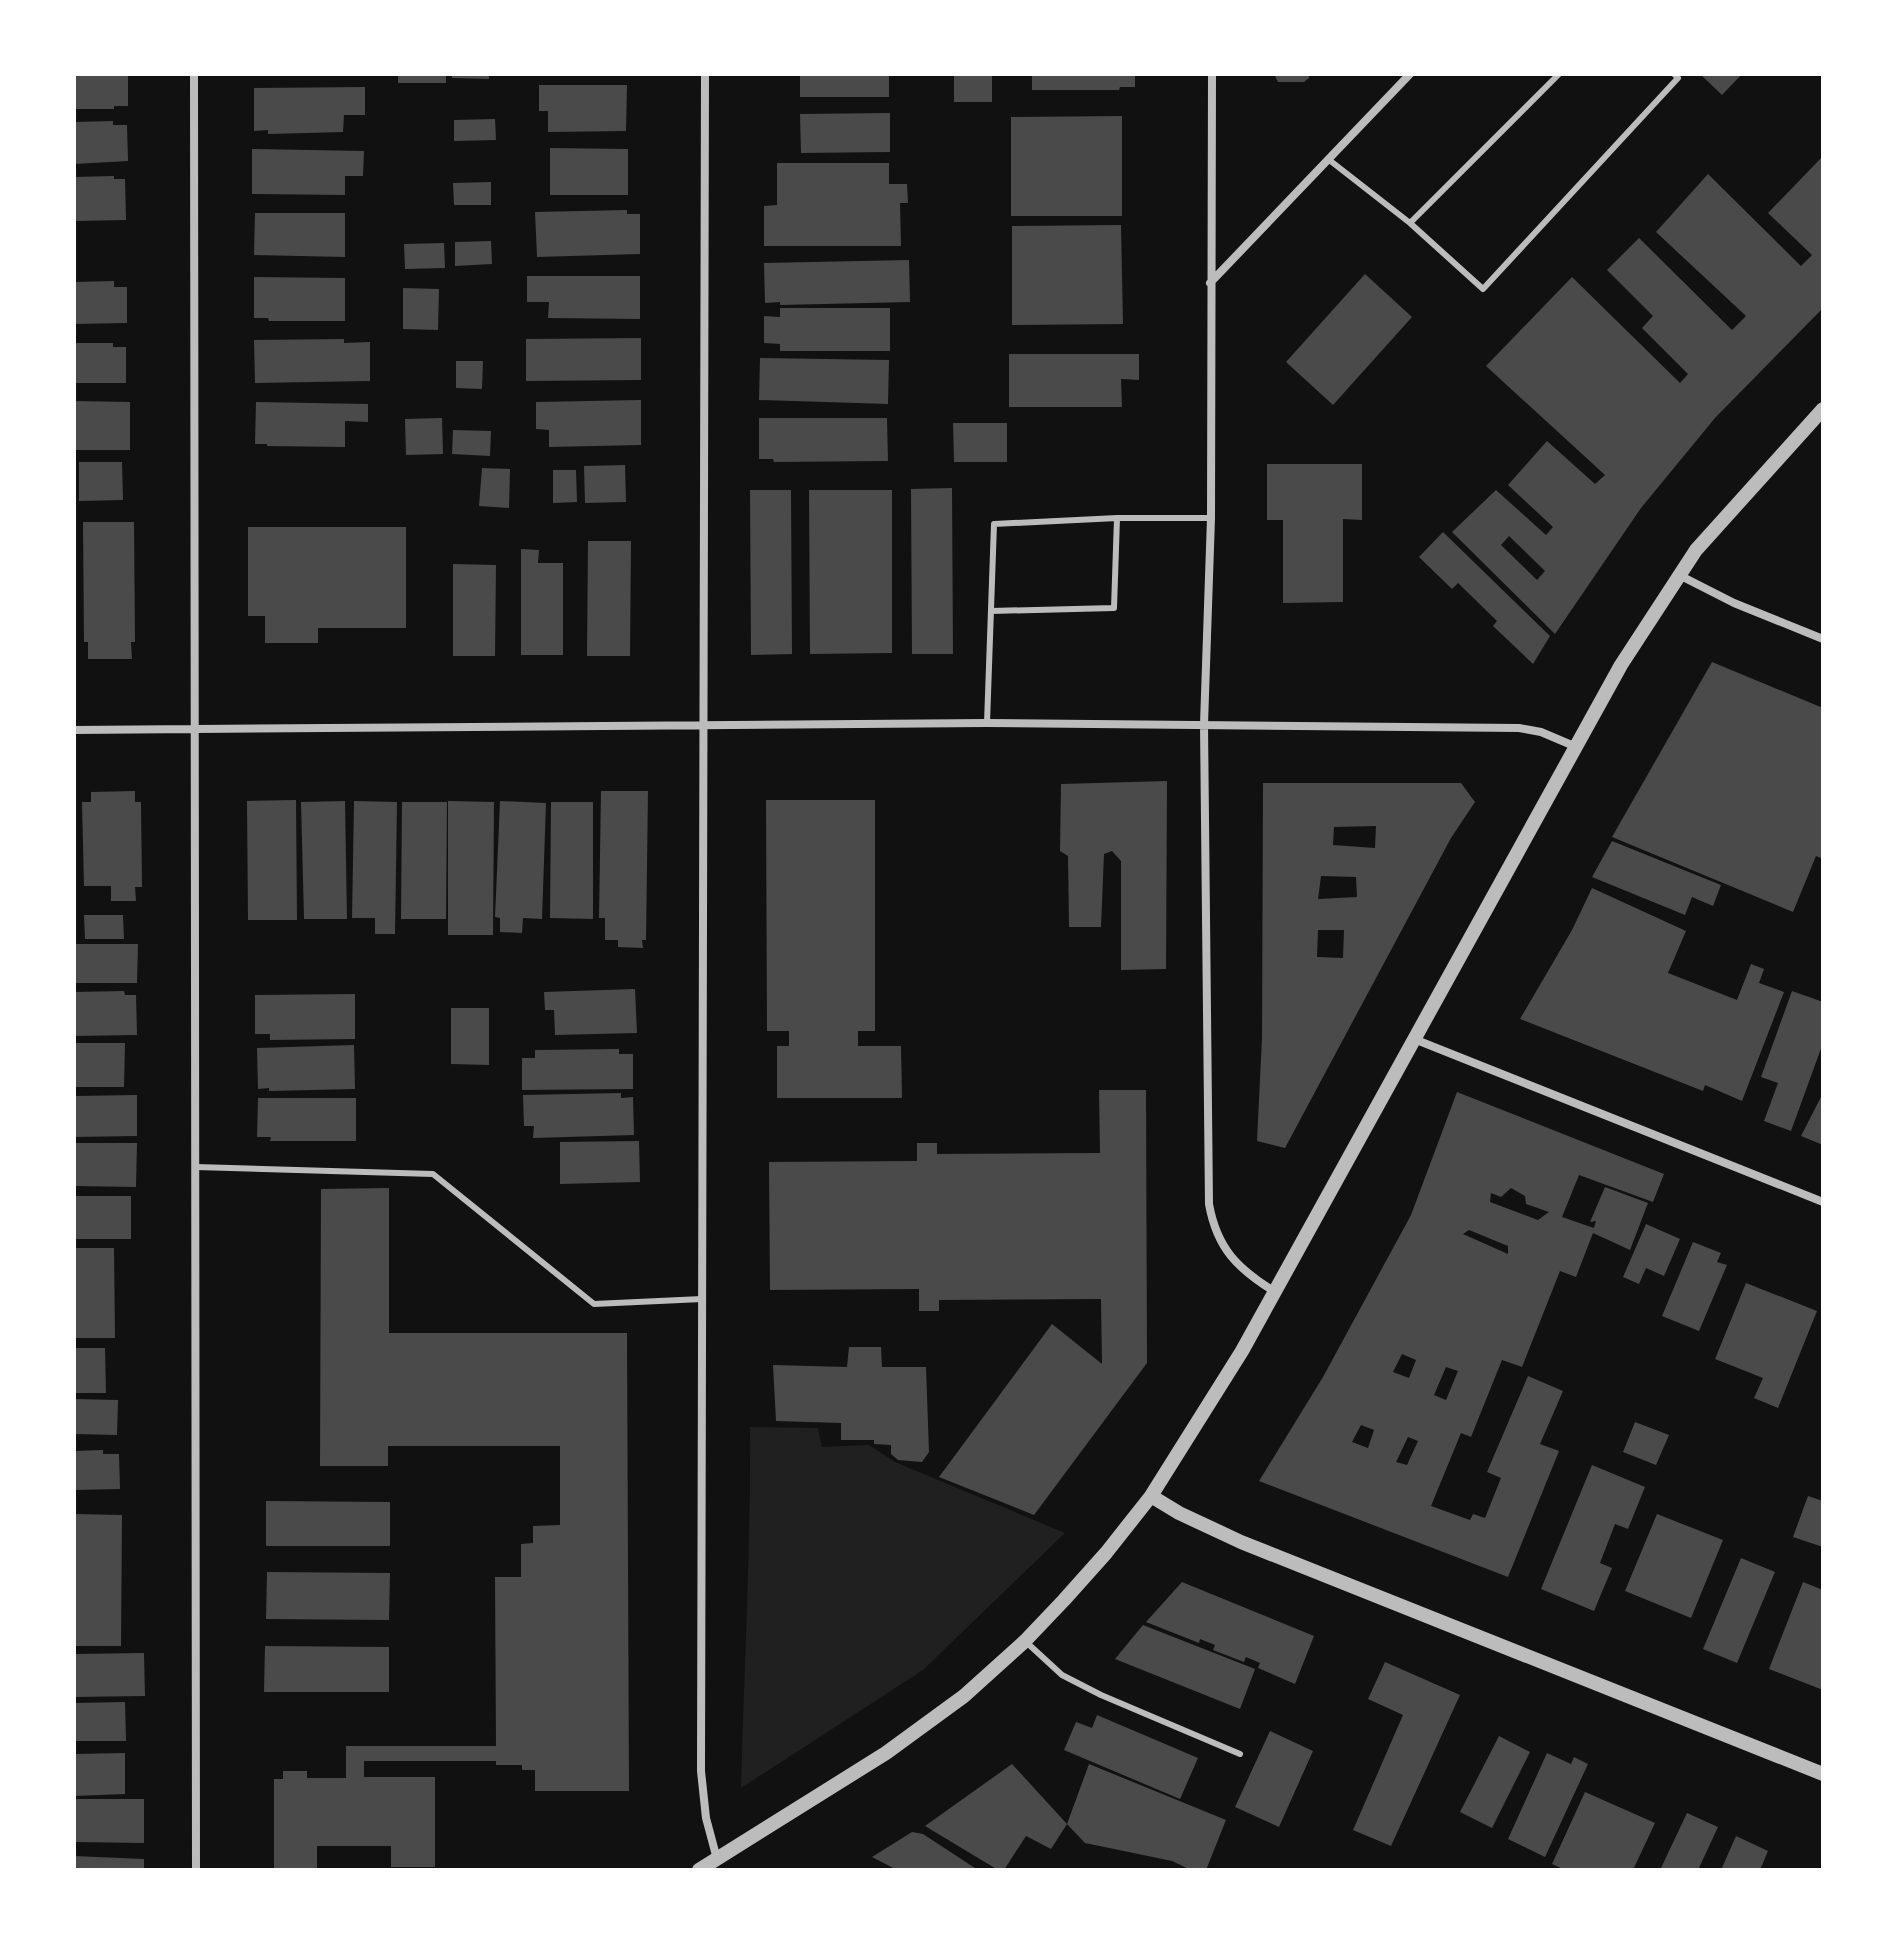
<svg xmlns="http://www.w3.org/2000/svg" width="1897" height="1944" font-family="'Nunito Sans',sans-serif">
  <rect width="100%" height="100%" fill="#111"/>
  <path fill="#202020" d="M750,1427L818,1428L822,1447L869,1445L895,1462L1065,1533L923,1670L741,1788C744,1668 751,1548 750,1427Z"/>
  <path fill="#4a4a4a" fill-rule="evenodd" d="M74,74H128V106H114V109H74Z
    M398,74H446V83H398Z
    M452,74H489V79L452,78Z
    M800,74H889V97H800Z
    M1032,74H1135V87H1120L1119,90H1032Z
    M1274,74H1309V78L1304,82H1278Z
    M1700,74H1742L1722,95Z
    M954,76H992V102H954Z
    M539,85H627L626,131L548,132V111H539Z
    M365,87V115H344L343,132L268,134V130L254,131V88Z
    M890,113V152L801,153L800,114Z
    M1122,116V216H1011V117Z
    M495,119L496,140L454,141V120Z
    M113,121V125H127L128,161L74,164V122Z
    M550,148L628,149V195H550Z
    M252,149L364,151L363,176H345V195L252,194Z
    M1823,156V308L1715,418L1641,508L1555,634L1452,532L1496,490L1546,535L1553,527L1508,485L1547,441L1595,484L1605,475L1486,366L1572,277L1680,383L1688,374L1642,328L1653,316L1607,270L1639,238L1732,330L1746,316L1656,232L1708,174L1801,266L1812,255L1768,213ZM1509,536L1545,571L1537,580L1501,545Z
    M777,163H889V184H907L908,203H900L901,246H764V206L777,205Z
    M114,176V179H125L126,220L74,221V177Z
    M491,182V205H454L453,183Z
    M627,210V214H640V254L537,257L535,212Z
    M255,213H345V257L254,255Z
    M1121,225L1123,324L1012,325V226Z
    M491,241L492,264L455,266V242Z
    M444,243L445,268L405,269L404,244Z
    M909,260L910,302L780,305V302L765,303L764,263Z
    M1365,274L1412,317L1333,405L1286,362Z
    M527,276H640V319L548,318L549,302H527Z
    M254,277L345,278V321H269L268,318H254Z
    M114,281V287H127V323L74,324V282Z
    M403,288L439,289L438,330L403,329Z
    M780,308H890V351H780V344L764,343V316L780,317Z
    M641,338V380L526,381V339Z
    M344,339V343L370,342V381L255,383L254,340Z
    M74,343H113V347H126V383H74Z
    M1009,354H1139V380L1121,379L1122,407H1009Z
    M760,358L889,360L888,404L759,400Z
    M456,361H483L482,389L456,388Z
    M641,400V445L549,447V430L536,429V402Z
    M74,401L130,402V450H74Z
    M256,402L368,404V422L345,421V447L267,446V444H255Z
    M442,418L443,454L406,455L405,419Z
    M759,418H887L888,461L774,462L773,459H759Z
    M953,423H1007V462H954Z
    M453,430L491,431L490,456L452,454Z
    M79,462H122L123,500L79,501Z
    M1267,464H1362V520L1343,519V602L1283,603V520H1267Z
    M625,465L626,502L585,503L584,466Z
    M482,468L510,469L509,508L479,506Z
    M553,470H576L577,502L553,503Z
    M952,488L953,654H912L911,489Z
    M750,490H791L792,654L751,655Z
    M809,490H892V653L810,654Z
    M83,522H134L135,642H131L132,659H88V642H84Z
    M248,527H406V628H318V643H265V616H248Z
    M1443,532L1550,636L1533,664L1493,626L1497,621L1458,583L1452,589L1419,557Z
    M588,541H631L630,656H587Z
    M521,549L539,550L538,563H563V655H521Z
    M453,564L496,565L495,656H453Z
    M1712,662L1823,708V859L1816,856L1793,912L1612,837Z
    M1167,781L1166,969L1121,970V861L1112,851L1104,854L1101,927H1069L1068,856L1060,851L1061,784Z
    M1263,783H1461L1475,802L1451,838L1285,1148L1257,1141L1262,1038ZM1376,826L1375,848L1333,845L1334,827ZM1321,876L1356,877L1357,897L1318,899ZM1318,930H1344L1343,958L1317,957Z
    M135,791V802H141L142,887H135L136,901H111V886H84L82,802H91V792Z
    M601,791H648L646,940H642L643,948L618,947V940H605V918H599Z
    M296,800L297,920H248L247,801Z
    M766,800H875V1031H858V1046H901L902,1098H777V1046H789V1031H767Z
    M345,801L347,919H304L301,802Z
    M354,801L397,802L395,934H375V918H352Z
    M448,801L494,802L493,935H448Z
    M500,801L546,803L542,919L523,918L522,933L500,932V918L495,917Z
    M402,802H447L446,919H401Z
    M551,802H593V919L550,918Z
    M1612,841L1721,885L1713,906L1692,897L1685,915L1592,877Z
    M1592,888L1686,931L1668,973L1737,1000L1751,964L1764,969L1759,983L1784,992L1742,1101L1705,1085L1703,1091L1520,1019L1572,930Z
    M84,915H123L124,939H85Z
    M74,944H138L137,983H74Z
    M635,989L637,1033L555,1035L554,1010H545L544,992Z
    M124,991L125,995H136L137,1035L74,1036V992Z
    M1792,991L1823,1002V1043L1791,1131L1764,1121L1778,1083L1761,1077Z
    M355,994V1039L270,1040V1034H255V995Z
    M451,1008H489V1065L451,1064Z
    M74,1043H125L124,1087H74Z
    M354,1045L355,1089L269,1091V1088L258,1089L257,1048Z
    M619,1049V1054H633V1089L522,1090V1058H535V1050Z
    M1099,1090H1146L1147,1363L1034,1515L939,1477L1052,1324L1102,1364L1101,1299L939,1300V1311H919V1289L770,1290L769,1162L917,1161V1143H937V1154L1100,1153Z
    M1457,1092L1664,1174L1653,1202L1579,1175L1562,1217L1594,1228L1596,1221L1590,1222L1605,1187L1648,1203L1630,1250L1593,1233L1576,1277L1560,1271L1522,1367L1502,1360L1471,1437L1461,1433L1431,1506L1470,1520L1473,1514L1485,1518L1501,1478L1487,1472L1528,1376L1563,1391L1540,1444L1559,1451L1508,1577L1259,1481L1323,1377L1411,1215ZM1511,1188L1525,1196L1526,1204L1549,1212L1538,1220L1490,1202L1491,1193L1501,1197ZM1469,1230L1508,1246V1254L1463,1234ZM1402,1354L1416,1360L1409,1378L1393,1372ZM1446,1367L1458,1371L1446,1400L1434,1395ZM1361,1425L1374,1430L1368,1448L1352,1442ZM1408,1437L1418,1441L1412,1454L1407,1465L1396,1462Z
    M621,1093V1098L633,1097L634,1135L533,1138L534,1126H524L523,1095Z
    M1823,1093V1145L1801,1136Z
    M137,1095V1136L74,1137V1096Z
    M258,1098H356V1141H270L271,1137H257Z
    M639,1141L640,1182L560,1184V1142Z
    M74,1143H137L136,1187L74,1186Z
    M389,1188V1333H627L629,1791H535V1770H522V1765H496V1761H364V1777H435V1867H391V1846H317V1868H274V1779H283V1771H307V1778H346V1746H496L495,1577H521V1544L533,1543V1526L560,1525V1446H388V1466H320L321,1189Z
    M74,1196H131V1239H74Z
    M1646,1224L1680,1239L1664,1276L1646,1268L1639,1284L1623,1277Z
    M1693,1242L1721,1253L1717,1262L1727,1265L1699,1331L1662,1316Z
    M74,1248H114L115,1338H74Z
    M1746,1283L1817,1311L1778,1408L1754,1398L1763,1378L1715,1359Z
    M849,1347H881L882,1367H926L929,1452L922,1462L898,1460L891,1454V1445L874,1444V1440H841V1423L776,1421L773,1365L847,1367Z
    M74,1348H105L106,1393H74Z
    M74,1399L118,1400L117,1435L74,1434Z
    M1635,1422L1669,1435L1656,1465L1623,1452Z
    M103,1450V1454H119L120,1489L74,1490V1451Z
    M1592,1465L1645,1487L1628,1529L1615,1524L1600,1563L1612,1568L1594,1611L1541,1589Z
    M1808,1496L1823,1501V1547L1793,1537Z
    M266,1501L390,1502V1546H266Z
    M74,1514L122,1515L121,1646H74Z
    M1657,1514L1723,1540L1691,1618L1625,1591Z
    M1741,1558L1775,1572L1737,1663L1703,1649Z
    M267,1572L390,1573L389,1620L266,1619Z
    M1182,1582L1314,1636L1295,1684L1258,1668L1260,1663L1246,1657L1244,1662L1213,1650L1215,1645L1200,1639L1199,1643L1146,1622Z
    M1803,1582L1823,1590V1690L1769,1669Z
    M1143,1625L1255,1669L1240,1709L1115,1659Z
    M265,1646L389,1647V1692H264Z
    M144,1653L145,1696L74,1697V1654Z
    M1385,1662L1460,1695L1391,1846L1353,1830L1403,1715L1368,1699Z
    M125,1702L126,1741H74V1703Z
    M1097,1715L1198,1758L1180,1799L1064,1750L1076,1722L1092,1728Z
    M1270,1731L1313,1751L1279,1827L1235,1807Z
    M1499,1736L1530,1752L1492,1828L1460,1812Z
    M125,1753V1794L74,1796V1754Z
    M1547,1753L1571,1764L1574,1757L1588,1764L1545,1857L1508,1839Z
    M1012,1764L1067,1824L1089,1764L1226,1820L1206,1870H1191L1172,1861L1085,1843L1067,1824L1051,1849L1026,1836L1004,1870H998L925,1826Z
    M1585,1792L1655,1823L1633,1870H1565L1552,1864Z
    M74,1799H144V1843L74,1842Z
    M1687,1813L1718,1827L1698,1870H1660Z
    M912,1832L923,1834L978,1870H897L872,1857Z
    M1736,1836L1768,1851L1760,1870H1721Z
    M74,1856L144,1859V1870H74Z"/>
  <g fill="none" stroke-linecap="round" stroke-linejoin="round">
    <path stroke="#bcbcbc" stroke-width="6" d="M1328,159L1410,223L1483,289L1678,78L1674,74
      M1410,223L1559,74
      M991,611L1114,608L1117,518
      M987,723L994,524L1117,518H1211
      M196,1167L433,1174L594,1304L702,1299
      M1025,1641L1062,1675L1101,1695L1240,1754"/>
    <path stroke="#bcbcbc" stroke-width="8" d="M194,74L196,1870
      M705,74L701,1771L706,1818L717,1859
      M1212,74L1211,518L1204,724L1209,1204C1217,1249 1238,1269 1275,1292
      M1210,283L1410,74
      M1679,575L1734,603L1823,639
      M74,730L987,723L1519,728L1541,732L1574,746
      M1414,1039L1823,1202"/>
    <path stroke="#bcbcbc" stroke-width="14" d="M1151,1496L1179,1513L1241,1542L1823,1774
      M699,1870L886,1753L964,1696L1025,1641L1064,1600L1106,1553L1151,1496L1242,1351L1621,665L1696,550L1823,409"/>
  </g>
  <rect width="1897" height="1944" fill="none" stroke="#ffffff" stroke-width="152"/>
</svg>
